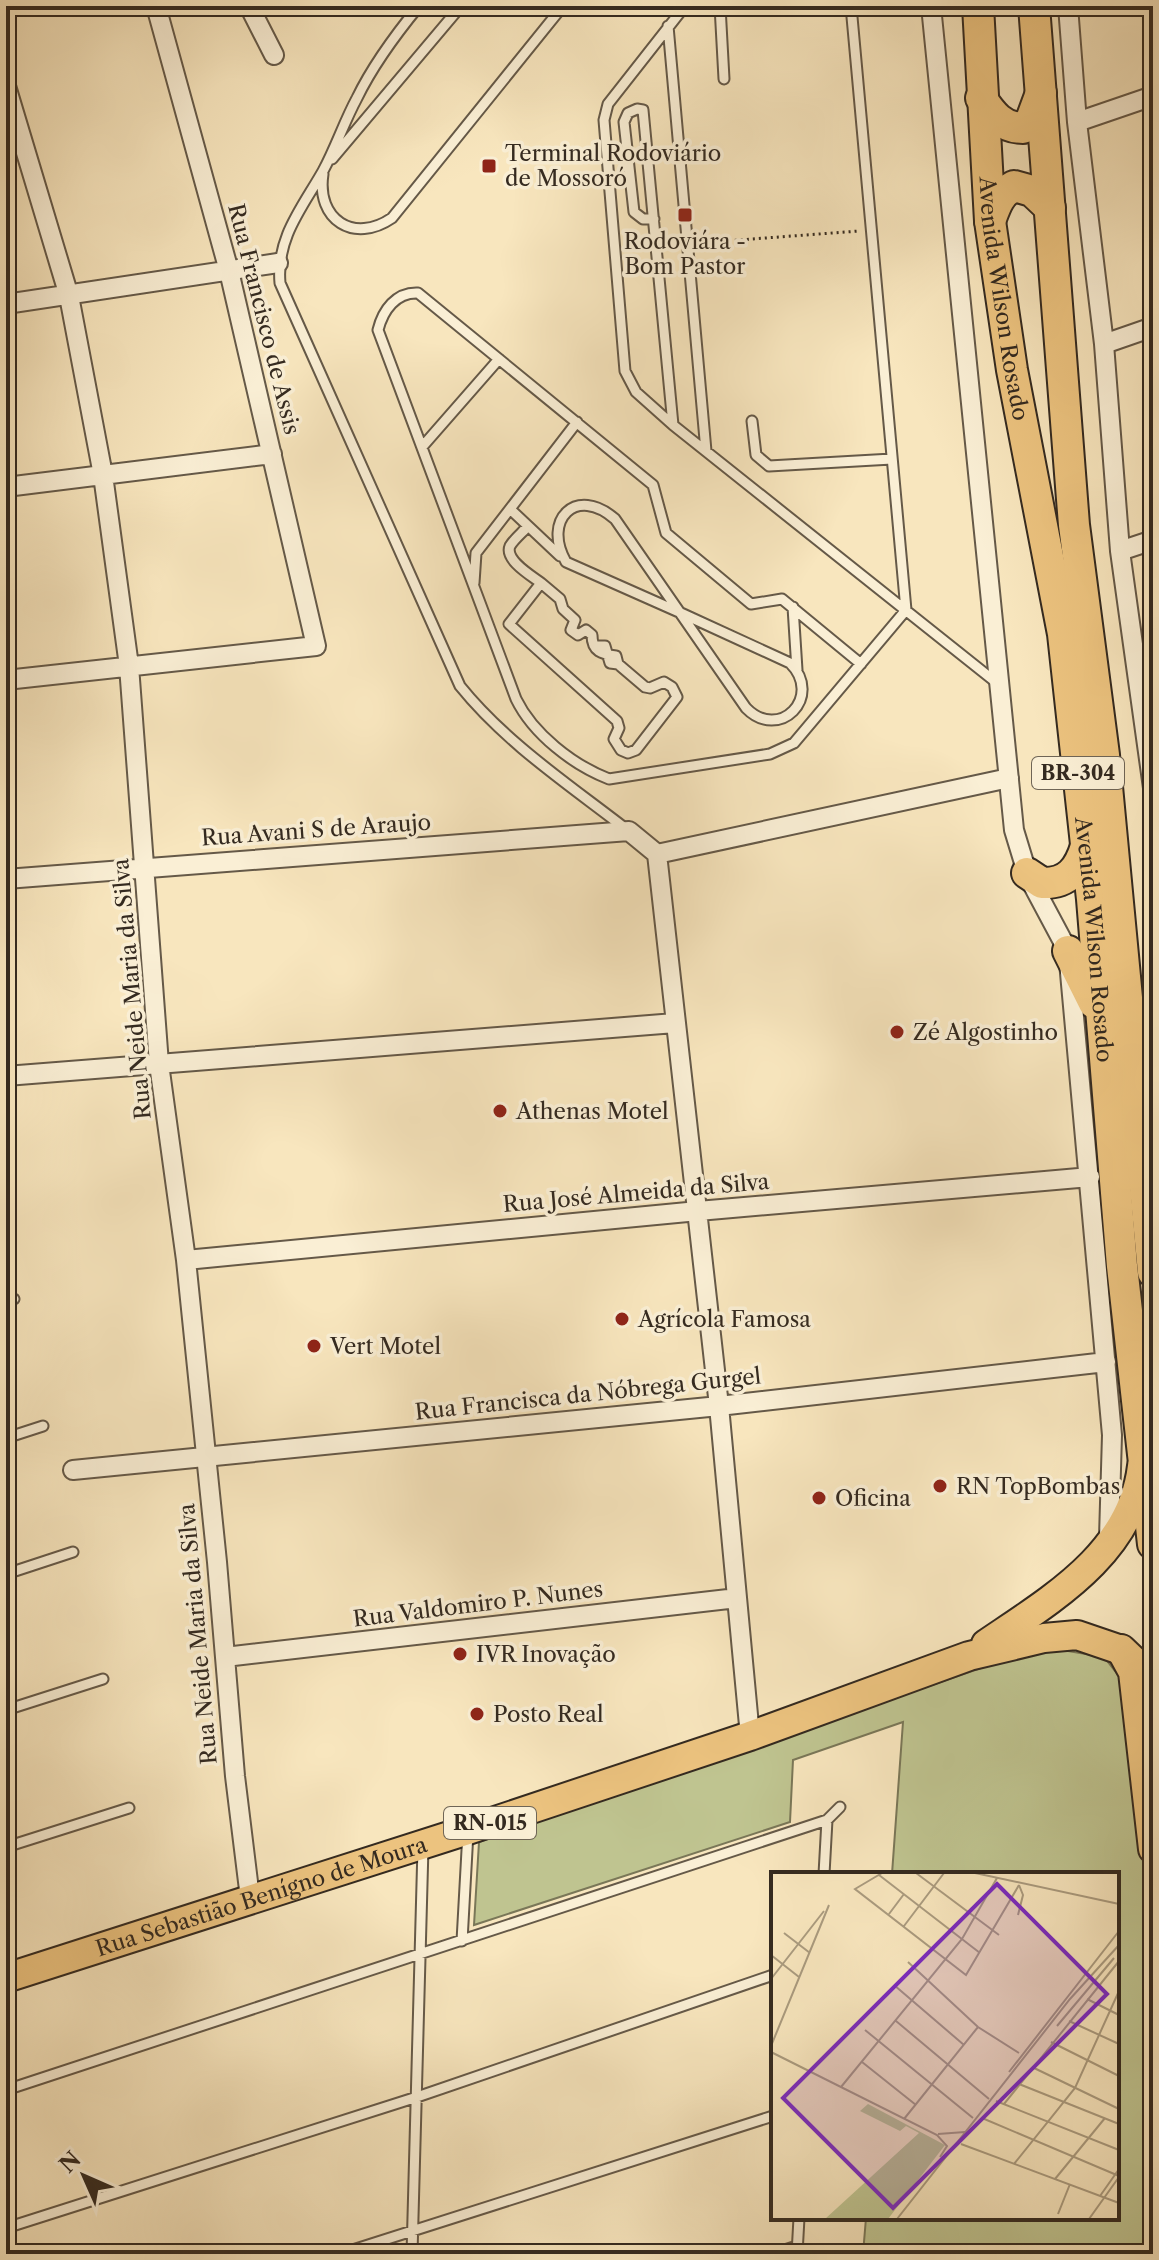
<svg xmlns="http://www.w3.org/2000/svg" width="1159" height="2260" font-family="'Libre Caslon Text',serif">
  <rect width="100%" height="100%" fill="#f8e6be"/>
  <filter id="stains"><feTurbulence type="fractalNoise" baseFrequency=".0025" numOctaves="4"/><feColorMatrix values="0 0 0 0 .2 0 0 0 0 .09 0 0 0 0 .02 0 0 0 .5 -.17"/></filter>
  <radialGradient id="worn" r=".72"><stop offset=".6" stop-color="#630" stop-opacity="0"/><stop offset="1" stop-color="#630" stop-opacity=".3"/></radialGradient>
  <path fill="#bfc490" stroke="#7a7758" stroke-width="2" d="M1033,1650L1068,1651L1104,1657L1122,1680L1130,1729L1153,1962V2254H863L866,2218H1117V1874H892L903,1722L793,1760L790,1822L474,1925L479,1842Z"/>
  <g fill="none" stroke-linecap="round" stroke-linejoin="round">
    <g stroke="#655948" stroke-width="13">
      <path id="service" d="M419,6C396,34 373,65 357,98C344,122 336,147 323,171C302,208 276,238 280,283L460,686C506,743 568,784 626,829
        M685,6L608,104L604,120L625,371L636,392L673,425L997,683
        M720,6L724,79
        M851,6L906,610L794,743L770,754L609,779C573,765 533,734 516,699L378,330C383,310 396,292 418,293L653,485L666,533L751,604L782,599L861,664
        M668,26L706,451
        M332,159L461,6
        M323,174C316,220 354,244 392,218L563,6
        M654,219H643L634,212L624,122L628,113L637,109L643,110L673,425
        M752,421L756,455L769,466L892,459
        M422,447L499,359
        M510,509L560,556
        M528,526C523,532 514,539 510,546C504,560 532,576 541,583
        M474,583L476,553L577,422
        M793,607L797,670
        M681,613L790,663C824,697 779,742 746,708L615,519C576,485 542,520 566,562L681,613
        M597,646H605L610,663L618,664L616,656C602,654 592,652 592,635L586,630L578,635L571,630L575,620L563,609L560,599L541,583L509,624L617,721L619,728L614,739L621,750L628,753L636,750L677,697L672,687L664,682L650,688L645,687L618,664
        M6,1302L14,1299
        M6,1438L43,1426
        M6,1574L73,1552
        M6,1710L103,1679
        M6,1847L129,1808
        M824,1874L827,1820
        M462,1941L468,1832
        M6,2090L827,1820L840,1807
        M6,2228L417,2097L773,1975
        M340,2254L773,2116
        M412,2254L423,1847
        M772,2254L797,2246
        M797,2254L799,2218"/>
    </g>
    <g stroke="#655948" stroke-width="22">
      <path id="minor" d="M249,6L274,55
        M931,6L1014,830L1028,876L1068,951L1112,1435L1109,1537
        M1068,6L1077,122L1104,344L1120,551L1153,788
        M6,86L69,296L103,475L129,666L159,1064L186,1260L217,1562L235,1776L250,1898
        M1077,122L1153,96
        M6,304L278,263
        M1104,344L1153,327
        M6,487L272,454
        M1120,551L1153,540
        M6,680L316,646L229,271L156,6
        M657,854L719,1406L750,1736
        M657,854L1009,778
        M6,879L629,831L657,854
        M6,1076L675,1023
        M186,1260L698,1211L1090,1177
        M73,1470L719,1406L1106,1362
        M225,1657L737,1598"/>
    </g>
    <g stroke="#342a20" stroke-width="32">
      <g id="primary">
        <path d="M986,1644C1052,1599 1132,1553 1142,1466"/>
        <path id="s1" d="M6,1978L468,1830L750,1736L969,1656L1044,1638L1077,1635L1121,1650L1133,1672L1153,1849"/>
      </g>
    </g>
    <g stroke="#342a20" stroke-width="34">
      <g id="trunk">
        <path id="s2" d="M978,6L990,221L1012,370L1063,634L1092,899L1122,1266L1153,1544"/>
        <path d="M1034,6L1074,525L1104,755L1153,1272"/>
        <path d="M981,98C992,114 1002,128 1023,128L1031,120L1041,93"/>
        <path d="M990,221C996,205 999,194 1014,186L1032,191L1050,208"/>
        <path d="M1027,873L1042,883C1068,884 1079,869 1086,846"/>
        <path d="M1068,951L1094,1003"/>
        <path d="M1121,1650L1143,1671L1153,1687"/>
      </g>
    </g>
    <path stroke="#342a20" stroke-width="3" stroke-dasharray="2 4" stroke-linecap="butt" d="M699,243L859,231
      M627,249L643,247"/>
    <use href="#service" stroke="#faefd5" stroke-width="9"/>
    <use href="#minor" stroke="#faefd5" stroke-width="18"/>
    <use href="#primary" stroke="#ecc37f" stroke-width="28"/>
    <use href="#trunk" stroke="#ecc37f" stroke-width="30"/>
  </g>
  <g fill="#8f2418" stroke="#faefd5" stroke-width="3">
    <rect x="481" y="158" width="16" height="16" rx="4"/>
    <rect x="677" y="207" width="16" height="16" rx="4"/>
    <circle cx="897" cy="1032" r="8"/>
    <circle cx="500" cy="1111" r="8"/>
    <circle cx="622" cy="1319" r="8"/>
    <circle cx="314" cy="1346" r="8"/>
    <circle cx="940" cy="1486" r="8"/>
    <circle cx="819" cy="1498" r="8"/>
    <circle cx="460" cy="1654" r="8"/>
    <circle cx="477" cy="1714" r="8"/>
  </g>
  <g text-anchor="middle" dominant-baseline="central" stroke-width="7" stroke-linejoin="round" paint-order="stroke">
    <g fill="#faefd5" stroke="#6f6556" stroke-width="2">
      <rect x="1032" y="757" width="92" height="32" rx="6"/>
      <rect x="444" y="1807" width="92" height="32" rx="6"/>
    </g>
    <g font-size="20" font-weight="bold" fill="#342a20">
      <text x="1078" y="773">BR-304</text>
      <text x="490" y="1823">RN-015</text>
    </g>
    <g font-size="22" fill="#342a20" stroke="#faefd5" text-anchor="start">
      <text x="505" y="153">Terminal Rodoviário<tspan x="505" dy="25">de Mossoró</tspan></text>
      <text x="685" y="241" text-anchor="middle">Rodoviára -<tspan x="685" dy="25">Bom Pastor</tspan></text>
      <text x="913" y="1032">Zé Algostinho</text>
      <text x="516" y="1111">Athenas Motel</text>
      <text x="638" y="1319">Agrícola Famosa</text>
      <text x="330" y="1346">Vert Motel</text>
      <text x="956" y="1486">RN TopBombas</text>
      <text x="835" y="1498">Oficina</text>
      <text x="476" y="1654">IVR Inovação</text>
      <text x="493" y="1714">Posto Real</text>
    </g>
    <g font-size="22" fill="#342a20" stroke="#faefd5">
      <text stroke="none"><textPath href="#s2" startOffset="294">Avenida Wilson Rosado</textPath></text>
      <text transform="translate(264 319) rotate(76)">Rua Francisco de Assis</text>
      <text transform="translate(316 830) rotate(-4)">Rua Avani S de Araujo</text>
      <text stroke="none"><textPath href="#s2" startOffset="942">Avenida Wilson Rosado</textPath></text>
      <text transform="translate(132 989) rotate(-95)">Rua Neide Maria da Silva</text>
      <text transform="translate(636 1193) rotate(-5)">Rua José Almeida da Silva</text>
      <text transform="translate(588 1394) rotate(-6)">Rua Francisca da Nóbrega Gurgel</text>
      <text transform="translate(478 1604) rotate(-7)">Rua Valdomiro P. Nunes</text>
      <text transform="translate(198 1634) rotate(-95)">Rua Neide Maria da Silva</text>
      <text stroke="none"><textPath href="#s1" startOffset="268">Rua Sebastião Benígno de Moura</textPath></text>
    </g>
  </g>
  <g transform="translate(771 1872)">
    <rect width="348" height="348" fill="#f8e6be"/>
    <path d="M97,232L174,273L117,347H54L148,261L135,254L129,259L89,239Z" fill="#bfc490"/>
    <path fill="none" stroke="#aa9b7f" stroke-width="2" d="M111,1L84,17L195,103L248,13M145,1L228,63M204,1L348,32M108,3L209,81M118,42L133,22M247,43L252,23L248,13M133,54L173,1M13,61L39,81M0,83L28,105M137,90L207,155M0,107L53,39M123,113L193,173M316,127L348,143M125,149L218,227M298,149L348,172M286,154L343,86M207,155L248,181M94,158L202,246M280,170L348,204M0,174L58,33M0,180L166,263L176,274L169,285M91,190L145,233M261,195L348,237M238,200L348,59M248,212L348,252M70,215L191,67L226,6M225,229L348,278M233,232L348,89M211,246L348,304M133,247L207,155M167,262L194,260M190,272L348,331M243,292L304,216L348,119M284,307L334,246M329,324L348,297M287,342L299,312M126,347L299,127L348,73M318,347L348,305"/>
    <path fill="#7b2cbf" fill-opacity="0.15" stroke="#7b2cbf" stroke-width="4" d="M226,12L336,122L122,336L12,226Z"/>
    <rect width="348" height="348" fill="none" stroke="#342a20" stroke-width="4"/>
  </g>
  <rect width="1159" height="2260" fill="none" stroke="#f8e6be" stroke-width="32"/>
  <rect x="8" y="8" width="1143" height="2244" fill="none" stroke="#342a20" stroke-width="4"/>
  <rect x="16" y="16" width="1127" height="2228" fill="none" stroke="#342a20" stroke-width="2"/>
  <g transform="translate(84 2176) rotate(315)" stroke="#faefd5" stroke-width="6" paint-order="stroke">
  <path d="M0-6L14 30L0 20L-14 30Z" fill="#342a20"/>
  <text y="-12" font-size="22" font-weight="bold" text-anchor="middle" fill="#342a20">N</text>
  </g>
  <rect width="100%" height="100%" filter="url(#stains)"/>
  <rect width="100%" height="100%" fill="url(#worn)"/>
</svg>
